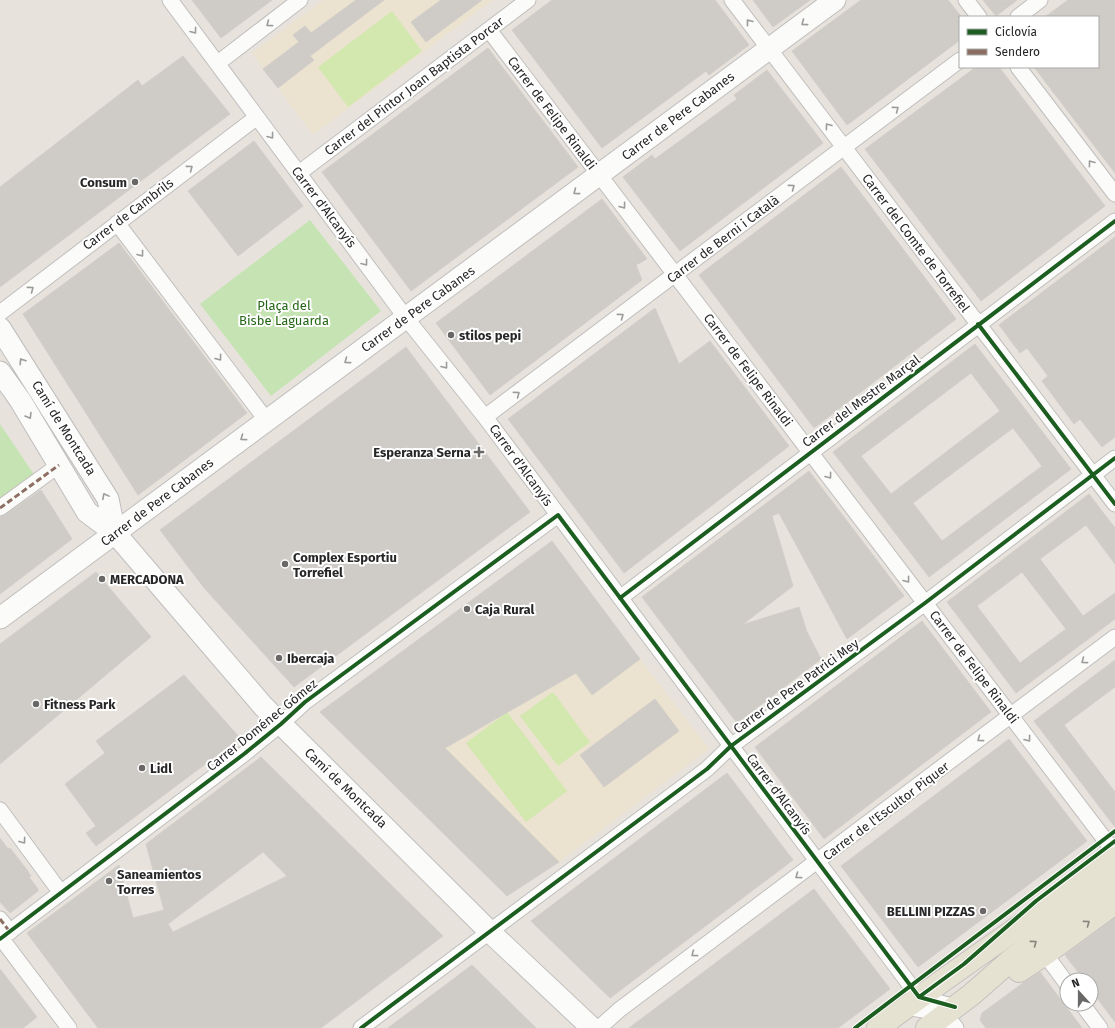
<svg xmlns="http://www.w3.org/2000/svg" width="1115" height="1028" font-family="'Fira Sans',sans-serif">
  <rect width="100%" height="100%" fill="#e7e2dc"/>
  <path fill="#ebe2d0" d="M323,0H493L313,135L252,53Z
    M640,659L709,749L559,862L445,748L576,673L592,695Z"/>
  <path fill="#c6e4b3" d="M310,220L381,311L271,396L200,304Z
    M0,424L35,476L0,502Z"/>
  <path fill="#d2e8af" d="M392,11L422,51L348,107L318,67Z
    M553,692L590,742L558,766L520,716Z
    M507,712L567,791L526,822L466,743Z"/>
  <path fill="#cfccc8" stroke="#d2cec8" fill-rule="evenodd" d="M192,0H272L221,38Z
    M356,0H384L310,56L314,60L278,88L263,69L299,42L293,35L305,26L311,33Z
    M441,0H482L426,42L411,22Z
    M552,0H715L749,45L709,75L706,71L602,148L512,30Z
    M753,0H810L773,27Z
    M861,0H948L960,15V40L847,125L792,51Z
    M983,0H1017L996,16Z
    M1068,0H1115V173L1034,67H1098V17H1045Z
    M488,48L578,167L411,291L322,172Z
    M183,56L230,114L0,287V187L138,80L142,86Z
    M976,67H999L1105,206L981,301L865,149Z
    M767,70L823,143L680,251L623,177L652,155L655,159L737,99L734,95Z
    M254,141L303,206L238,256L188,191Z
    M841,167L956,319L814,428L699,275Z
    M602,199L647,259L636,265L642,280L490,395L436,323Z
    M1115,237V437L1102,447L1080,419L1074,424L1042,381L1048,376L1027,348L1020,353L999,325Z
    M119,243L247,413L138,495L23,314Z
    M655,308L679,364L710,341L789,446L624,573L508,419Z
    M975,344L1071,469L929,577L833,452ZM971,373L1000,411L891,494L861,456ZM1013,428L1042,466L942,541L913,503Z
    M406,347L530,512L294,687L205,589L160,530Z
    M809,471L904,596L847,639L779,513L772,516L793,586L742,625L799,607L807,632L821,659L737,723L642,597Z
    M41,490L72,539L0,594V517L5,515Z
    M1089,494L1115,528V564L1086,525L1040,559L1083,616L1115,593V619L1016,693L947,602ZM1022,572L1066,629L1020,663L977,606Z
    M552,541L640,659L592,695L576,673L445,748L559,862L507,896L320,712Z
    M96,572L151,637L0,764V644Z
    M922,621L991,712L824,839L755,747Z
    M1115,660V687L1064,725L1115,792V827L1034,721Z
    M184,675L240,738L96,846L86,833L96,826L65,784L105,753L96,741Z
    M655,699L679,731L604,787L580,755Z
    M1009,739L1087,841L918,967L841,866Z
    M261,757L443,936L321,1028H98L27,933L119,865L133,918L164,910L146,844ZM263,852L287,876L173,932L168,924Z
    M727,773L793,860L610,998L531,921Z
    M0,838L8,849L10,848L27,870L31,876L29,877L38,889V891L10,913L0,902Z
    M814,889L890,989L838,1028H629Z
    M1115,918V1022L1091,990V980H1084L1065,955Z
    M472,965L536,1028H388Z
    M0,969L37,1017L23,1028H0Z
    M1040,972L1082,1028H986L980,1020L982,1013L1023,983Z"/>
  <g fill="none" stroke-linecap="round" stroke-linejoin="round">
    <g stroke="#c0bebe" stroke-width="17">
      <path id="street" d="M170,0L406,318L485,417L919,997L955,1007
        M732,0L1115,504
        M966,0L979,17
        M1018,17L1040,0
        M489,30L1109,845
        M218,63L300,0
        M1018,67L1115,194
        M299,173L528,0
        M117,223L267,421
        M0,313L257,117
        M485,417L960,60
        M0,508L59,465
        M620,598L1115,221
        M0,810L61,893
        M0,919L10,932
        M1,938L69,1028
        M0,939L244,754L281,724L305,702L558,515
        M1045,954L1067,984
        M1082,1004L1100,1028
        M906,1007L945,1014L956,1028
        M361,1028L707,769L731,746L925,603L1115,458
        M599,1028L619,1010L1115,637"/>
    </g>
    <g stroke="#c0bebe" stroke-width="23">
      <path id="secondary" d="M0,328L108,499L115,533
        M0,372L20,400L87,512L115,533L263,706L490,932L592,1028
        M0,618L835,0"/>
    </g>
    <g stroke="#c3c1bf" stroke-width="24">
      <path id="primary" d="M1019,971L1045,954L1115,903
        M878,1028C956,969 1037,916 1115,858
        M927,1028L971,995L1011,960L1115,882"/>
    </g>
    <use href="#street" stroke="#fbfbfa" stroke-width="15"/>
    <use href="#secondary" stroke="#fbfbfa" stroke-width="21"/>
    <use href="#primary" stroke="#e6e2d1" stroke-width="22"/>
    <path stroke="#8d6e63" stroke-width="3" stroke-dasharray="6 3" stroke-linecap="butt" d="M0,508L59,465
      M0,919L10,932"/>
    <g stroke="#fff" stroke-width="6">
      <path id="cycleway" d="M978,324L1115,504
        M620,598L1115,221
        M0,939L244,754L281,724L305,702L558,515L919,997L955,1007
        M919,997L964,964L1036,901L1115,841
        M361,1028L707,769L731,746L925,603L1115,458
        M855,1028L1115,831"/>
    </g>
    <use href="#cycleway" stroke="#1b5e20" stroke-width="4"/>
  </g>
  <defs><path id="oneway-chevron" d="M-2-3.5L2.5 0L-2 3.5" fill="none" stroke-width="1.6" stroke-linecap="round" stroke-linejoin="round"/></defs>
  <g stroke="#9c9c9b">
    <use href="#oneway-chevron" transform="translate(749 22) rotate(-128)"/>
    <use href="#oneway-chevron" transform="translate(804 23) rotate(144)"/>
    <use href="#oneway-chevron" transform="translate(269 24) rotate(143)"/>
    <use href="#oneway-chevron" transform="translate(194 31) rotate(53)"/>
    <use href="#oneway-chevron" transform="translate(896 109) rotate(-37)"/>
    <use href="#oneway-chevron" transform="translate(828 126) rotate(-127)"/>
    <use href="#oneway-chevron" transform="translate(271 136) rotate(53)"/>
    <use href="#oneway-chevron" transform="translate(1091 163) rotate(-127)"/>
    <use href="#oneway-chevron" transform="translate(190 168) rotate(-37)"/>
    <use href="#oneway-chevron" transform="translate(792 187) rotate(-37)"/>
    <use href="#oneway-chevron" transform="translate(576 192) rotate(143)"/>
    <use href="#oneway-chevron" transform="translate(623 206) rotate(53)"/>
    <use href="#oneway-chevron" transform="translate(141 254) rotate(53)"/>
    <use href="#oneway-chevron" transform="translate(365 263) rotate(53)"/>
    <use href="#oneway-chevron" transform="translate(31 289) rotate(-37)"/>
    <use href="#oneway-chevron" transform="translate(621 316) rotate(-37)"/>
    <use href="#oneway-chevron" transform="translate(219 358) rotate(53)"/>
    <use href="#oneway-chevron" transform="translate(22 361) rotate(-123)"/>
    <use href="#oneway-chevron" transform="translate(347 361) rotate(144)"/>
    <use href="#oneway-chevron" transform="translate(445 366) rotate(52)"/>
    <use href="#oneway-chevron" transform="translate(517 394) rotate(-37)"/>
    <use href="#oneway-chevron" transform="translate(29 416) rotate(59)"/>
    <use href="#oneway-chevron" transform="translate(243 438) rotate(144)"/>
    <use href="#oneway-chevron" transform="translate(829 476) rotate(53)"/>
    <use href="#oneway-chevron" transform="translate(105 496) rotate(-118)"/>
    <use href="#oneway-chevron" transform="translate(907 580) rotate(53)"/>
    <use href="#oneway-chevron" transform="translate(1084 661) rotate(143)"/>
    <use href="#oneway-chevron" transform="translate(980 739) rotate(143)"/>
    <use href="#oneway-chevron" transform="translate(1028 739) rotate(53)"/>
    <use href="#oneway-chevron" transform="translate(23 841) rotate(54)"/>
    <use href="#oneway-chevron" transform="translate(798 876) rotate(144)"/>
    <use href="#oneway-chevron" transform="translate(694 954) rotate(143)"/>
  </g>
  <g stroke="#86847c">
    <use href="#oneway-chevron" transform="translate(1087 923) rotate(-36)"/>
    <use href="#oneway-chevron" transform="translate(1034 943) rotate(-37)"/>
  </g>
  <g fill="#6a6866" stroke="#fff" stroke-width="1.5">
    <circle cx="135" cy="182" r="4"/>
    <circle cx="451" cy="335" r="4"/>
    <path d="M477 446h4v4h4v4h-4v4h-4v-4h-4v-4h4z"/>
    <circle cx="285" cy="564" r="4"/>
    <circle cx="102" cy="579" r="4"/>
    <circle cx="467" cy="609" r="4"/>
    <circle cx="279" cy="658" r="4"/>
    <circle cx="36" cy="704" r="4"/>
    <circle cx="142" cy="768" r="4"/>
    <circle cx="109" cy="881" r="4"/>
    <circle cx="983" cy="911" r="4"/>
  </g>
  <g text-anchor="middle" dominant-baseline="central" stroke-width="4" stroke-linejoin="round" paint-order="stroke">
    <g font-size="13" fill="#272727" stroke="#fff">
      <text transform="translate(414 86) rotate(-37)">Carrer del Pintor Joan Baptista Porcar</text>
      <text transform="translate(552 113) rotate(53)">Carrer de Felipe Rinaldi</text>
      <text transform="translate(678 116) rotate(-37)">Carrer de Pere Cabanes</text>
      <text transform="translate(324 207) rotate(53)">Carrer d'Alcanyís</text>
      <text transform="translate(128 214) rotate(-37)">Carrer de Cambrils</text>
      <text transform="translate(723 239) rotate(-37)">Carrer de Berni i Català</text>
      <text transform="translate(916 243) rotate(53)">Carrer del Comte de Torrefiel</text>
      <text transform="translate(418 309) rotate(-36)">Carrer de Pere Cabanes</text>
      <text transform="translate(748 370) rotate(53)">Carrer de Felipe Rinaldi</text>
      <text transform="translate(861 401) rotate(-37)">Carrer del Mestre Marçal</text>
      <text transform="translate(64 428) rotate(58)">Camí de Montcada</text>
      <text transform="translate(521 465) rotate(54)">Carrer d'Alcanyís</text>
      <text transform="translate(157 502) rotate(-37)">Carrer de Pere Cabanes</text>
      <text transform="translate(974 667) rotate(53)">Carrer de Felipe Rinaldi</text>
      <text transform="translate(796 686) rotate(-36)">Carrer de Pere Patrici Mey</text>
      <text transform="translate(262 725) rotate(-39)">Carrer Doménec Gómez</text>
      <text transform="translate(346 788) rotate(44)">Camí de Montcada</text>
      <text transform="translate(779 794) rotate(53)">Carrer d'Alcanyís</text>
      <text transform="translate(886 811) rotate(-37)">Carrer de l'Escultor Piquer</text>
    </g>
    <g font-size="13" font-weight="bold" fill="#272727" stroke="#fff" text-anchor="start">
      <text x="127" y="182" text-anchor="end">Consum</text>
      <text x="459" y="335">stilos pepi</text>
      <text x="471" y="452" text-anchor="end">Esperanza Serna</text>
      <text x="293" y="557">Complex Esportiu<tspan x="293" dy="15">Torrefiel</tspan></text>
      <text x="110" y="579">MERCADONA</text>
      <text x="475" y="609">Caja Rural</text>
      <text x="287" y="658">Ibercaja</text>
      <text x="44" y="704">Fitness Park</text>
      <text x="150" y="768">Lidl</text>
      <text x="117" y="874">Saneamientos<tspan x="117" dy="15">Torres</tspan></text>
      <text x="975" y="911" text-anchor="end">BELLINI PIZZAS</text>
    </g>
    <g font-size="13" fill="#246615" stroke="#fff">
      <text x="284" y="305">Plaça del<tspan x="284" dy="15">Bisbe Laguarda</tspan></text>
    </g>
  </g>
  <rect x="959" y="16" width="140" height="52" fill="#ffffff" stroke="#a9a9a9"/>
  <rect x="967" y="29" width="20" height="6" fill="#1b5e20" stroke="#a9a9a9"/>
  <text x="995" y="36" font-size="12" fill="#272727">Ciclovía</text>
  <rect x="967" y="49" width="20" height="6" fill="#8d6e63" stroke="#a9a9a9"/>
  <text x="995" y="56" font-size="12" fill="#272727">Sendero</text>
  <g transform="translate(1079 992) rotate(339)"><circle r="19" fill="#ffffff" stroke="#a9a9a9"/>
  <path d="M0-3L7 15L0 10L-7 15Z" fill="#6a6866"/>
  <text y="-6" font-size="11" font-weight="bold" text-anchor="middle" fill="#272727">N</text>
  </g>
</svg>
